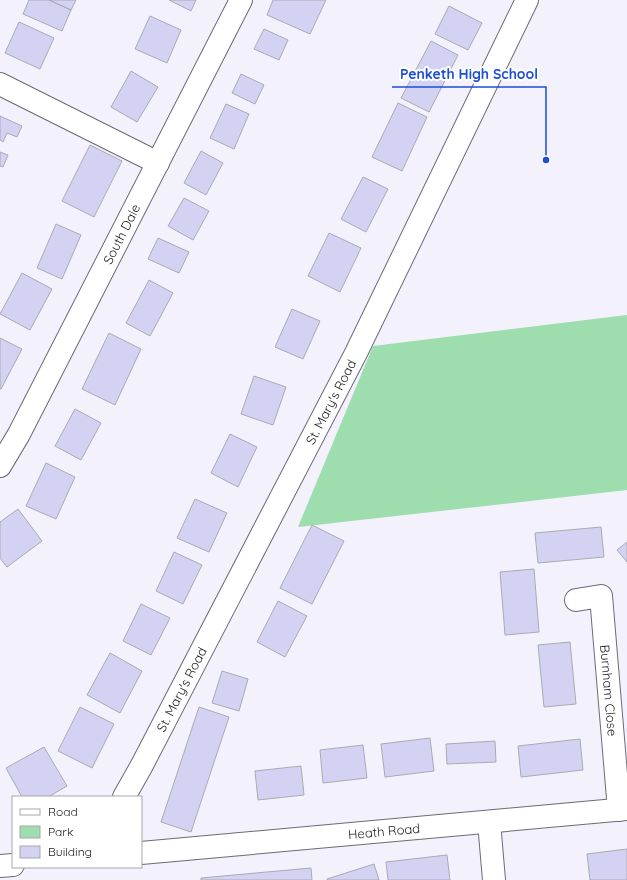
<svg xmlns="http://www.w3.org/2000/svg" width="627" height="880" font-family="Quicksand,sans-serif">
  <rect width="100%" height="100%" fill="#f2f1fc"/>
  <path fill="#9dddae" d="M627,315V490L298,527L373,346Z"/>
  <path fill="#d3d2f3" stroke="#aaaab4" d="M29,0H49L71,10L62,31L23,14Z
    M49,0H76L71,10Z
    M169,0H196L191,11Z
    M273,0H326L310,34L267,15Z
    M449,6L482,23L468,50L435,34Z
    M150,16L181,30L167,63L135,49Z
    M19,22L54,38L40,69L5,53Z
    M264,29L288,40L279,60L254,49Z
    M431,41L458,55L429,112L401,98Z
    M131,71L158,87L137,122L111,107Z
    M241,74L264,85L255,104L232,93Z
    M398,103L427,117L402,171L372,157Z
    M226,104L249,114L234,149L210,138Z
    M0,116L22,126L17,137L7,133L3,142L0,140Z
    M90,145L122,161L94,217L62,201Z
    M201,151L223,163L206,195L184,183Z
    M0,152L8,155L3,167L0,166Z
    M363,177L388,189L366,232L341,219Z
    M184,198L209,211L193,240L168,226Z
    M56,224L81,235L62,279L37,268Z
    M329,233L361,248L340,292L308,276Z
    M158,238L189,252L179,273L148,259Z
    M22,273L52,289L30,330L0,314Z
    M149,280L173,293L150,336L126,323Z
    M292,309L320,321L303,359L275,347Z
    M109,333L141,349L115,405L82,389Z
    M0,338L22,349L1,389H0Z
    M254,376L286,387L273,425L241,414Z
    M75,409L101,423L81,460L55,446Z
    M230,434L257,447L238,487L211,473Z
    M46,463L75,477L56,519L26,506Z
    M195,499L227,513L209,552L177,538Z
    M18,509L42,541L7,567L0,558V522Z
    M312,525L344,541L312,604L280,588Z
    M601,527L604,557L538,563L535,533Z
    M627,542V562L617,550Z
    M174,552L202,565L183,604L156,591Z
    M534,569L539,632L505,635L500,572Z
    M278,601L307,616L285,657L257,642Z
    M141,604L170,618L151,655L123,641Z
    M570,642L576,704L544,707L538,645Z
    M110,653L142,671L120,713L87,695Z
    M222,671L248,679L239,711L212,703Z
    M80,707L114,724L92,768L58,751Z
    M199,707L229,717L191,832L161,822Z
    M430,738L434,771L385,777L381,744Z
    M580,739L583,770L521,777L518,746Z
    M495,741L496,762L447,764L446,744Z
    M363,745L367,778L323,783L320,750Z
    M44,747L67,786L48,797H22L6,768Z
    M301,766L304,795L258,800L255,771Z
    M627,849V880H590L587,854Z
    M447,855L450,880H388L386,862Z
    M374,864L379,880H327V879Z
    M311,868L312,880H201V878Z"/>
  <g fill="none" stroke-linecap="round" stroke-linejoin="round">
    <g stroke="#6b6b74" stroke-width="24">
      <g id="minor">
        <path d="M0,84L158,163"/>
        <path id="s1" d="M0,466L19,434L241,0"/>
        <path id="s2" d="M576,600L601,596L619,810"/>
        <path id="s3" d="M124,797L142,765L356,353L527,0"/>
        <path d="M489,822L494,880"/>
        <path id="s4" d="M141,853L627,809"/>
        <path d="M0,866L13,865"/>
      </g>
    </g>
    <use href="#minor" stroke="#fff" stroke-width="22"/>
  </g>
  <g text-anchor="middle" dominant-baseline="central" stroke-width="4" stroke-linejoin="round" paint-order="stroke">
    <g font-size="13" fill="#222226" stroke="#fff">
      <text stroke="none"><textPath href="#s1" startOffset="262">South Dale</textPath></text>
      <text stroke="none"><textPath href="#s3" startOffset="446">St. Mary's Road</textPath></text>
      <text stroke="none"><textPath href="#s3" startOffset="122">St. Mary's Road</textPath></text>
      <text stroke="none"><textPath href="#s2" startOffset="120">Burnham Close</textPath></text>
      <text stroke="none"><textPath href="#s4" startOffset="244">Heath Road</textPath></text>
    </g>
  </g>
  <path fill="none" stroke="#1d4ed8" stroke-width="1.5" d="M546 160L546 87H392"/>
  <circle fill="#1d4ed8" stroke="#fff" stroke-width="1.5" cx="546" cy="160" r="4"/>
  <g font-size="14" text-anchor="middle" font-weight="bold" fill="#1d4ed8" stroke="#fff" stroke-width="4" stroke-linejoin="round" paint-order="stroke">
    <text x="469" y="79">Penketh High School</text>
  </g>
  <rect x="12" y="796" width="130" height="72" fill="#ffffff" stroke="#a7a7a8"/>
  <rect x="20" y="809" width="20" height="6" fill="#ffffff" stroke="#a7a7a8"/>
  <text x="48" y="816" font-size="12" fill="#222226">Road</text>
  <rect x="20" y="826" width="20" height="12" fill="#9dddae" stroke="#a7a7a8"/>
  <text x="48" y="836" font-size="12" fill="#222226">Park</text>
  <rect x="20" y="846" width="20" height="12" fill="#d3d2f3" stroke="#a7a7a8"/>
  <text x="48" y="856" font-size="12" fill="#222226">Building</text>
</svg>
